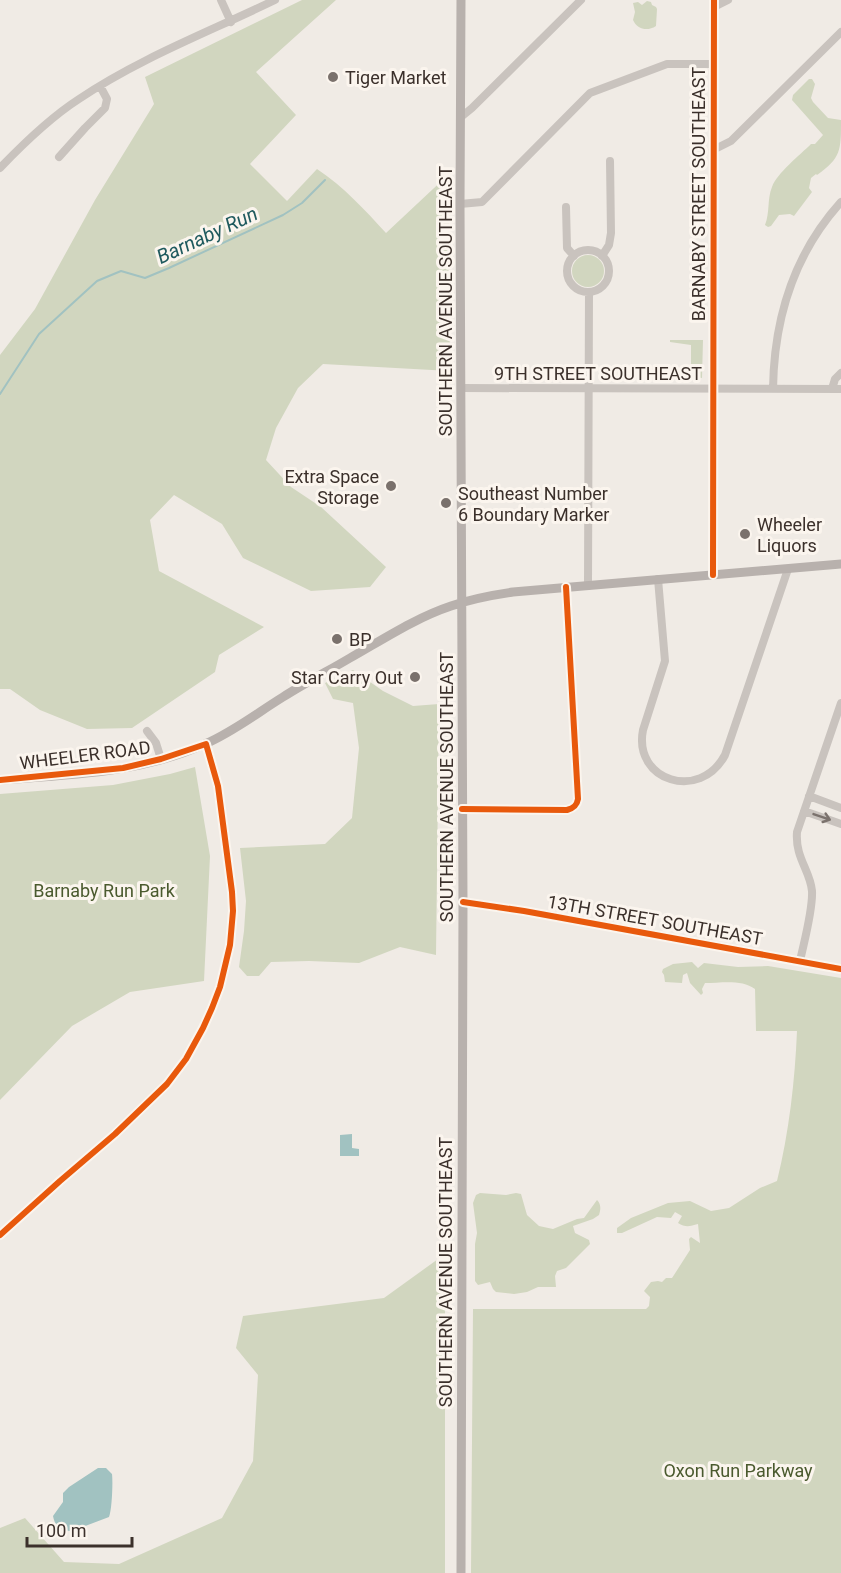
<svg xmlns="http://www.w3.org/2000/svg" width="841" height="1573" font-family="Roboto,sans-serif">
  <rect width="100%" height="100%" fill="#f0ebe5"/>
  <path fill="#d1d6bf" d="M302,0H336L256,72L296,115L250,164L287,201L317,169C344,187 365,210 386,233L449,174L450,371L323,364L298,388L276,428L266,460L291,487L321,507L386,567L370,587L311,591L243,558L222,524L174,495L150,520L159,571L264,627L219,655L215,672L132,728L87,729L40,710L10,689H0V355L35,309L95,200L154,104L145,77Z
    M647,1L651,2L652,5L656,7L657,9L656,26C647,32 637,29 633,20L635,12L633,3L638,2L642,5Z
    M809,79H812L815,84L811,98L813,102L828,118L841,120C841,151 841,158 817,175L816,174L811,178L809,188L812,192L794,216L790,214L779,215L771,226L768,227L765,225C770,212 767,199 772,187C777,173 800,155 811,144H815L823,135L792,100L793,95Z
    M572 271a16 16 0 1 1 32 0a16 16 0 1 1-32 0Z
    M670,340H703L702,378L696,377L691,368V345L670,342Z
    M353,670L383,691L413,706L439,704L436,955L400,947L359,963L309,961L271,962L259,976H247L239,967L244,931L246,901L240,848L325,844L352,818L359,748L353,703L333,699L325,683Z
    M195,767L210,856L204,981L130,992L72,1026L0,1100V794L113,785L170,774Z
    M692,962L698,968L704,963L738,967L768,966L841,978V1573H471L473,1309H646L649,1306L650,1297L644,1291L651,1282L658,1281L662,1282L666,1278H672L674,1275L690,1250L689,1239L691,1237L700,1243L698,1224C690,1226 686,1228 678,1223L682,1216L675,1212L671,1218L657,1217L622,1233H617V1228L631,1218L668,1203L690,1201L711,1211L729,1208L760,1188L777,1181C789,1133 795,1080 797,1031H756L755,989C742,979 721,983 705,983L702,989L703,993L701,995L690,983L687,973L683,975L682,983L665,982L664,975L662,972L663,969L673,964Z
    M480,1193L506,1195L516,1193L521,1194L527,1215L539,1226L553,1229L577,1219L584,1218L597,1200C601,1204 601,1209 599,1215L593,1219L573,1226L575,1233L589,1240L590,1244L566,1268L557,1271L555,1276L556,1287H538L527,1292L514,1294L496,1292L493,1289L490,1282L478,1285L475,1281V1244L477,1233L473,1203L476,1195Z
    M445,1254V1573H0V1528L25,1518L64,1562L119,1564L222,1518L253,1461L258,1375L236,1348L243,1316L384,1298Z"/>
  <path fill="#a1c2c1" d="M352,1134V1148L359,1149V1156H340V1135Z
    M98,1468H106L112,1474C113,1482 112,1510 109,1517L72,1531C61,1531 55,1527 53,1516L63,1502V1493L69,1487Z"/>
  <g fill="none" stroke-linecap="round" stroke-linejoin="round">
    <path stroke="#a1c2c1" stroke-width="2" d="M0,394L39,334L97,281L121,271L145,278L169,268L283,215L302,203L325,180"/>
    <path stroke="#c9c3be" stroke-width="8" d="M221,0L231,22
      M714,7L728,0
      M461,117L472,108L581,0
      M713,150L731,141L841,32
      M59,157L85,128L105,108L107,99L100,86
      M0,168C23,144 51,117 79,99C140,58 209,32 275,0
      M460,204L482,202L590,93L667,64H713
      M566,207L567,248L574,256
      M567 271a21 21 0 1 1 42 0a21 21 0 1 1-42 0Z
      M602,256L609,245L611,233L610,161
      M462,388L841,389
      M773,389C774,318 793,255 841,202
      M832,389L835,379L841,373
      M713,575L714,0
      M658,579L665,661L643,730C633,781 700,802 725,755L788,569
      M588,586L589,292
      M147,731L156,743L161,759
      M809,796L841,808
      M462,809L567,810C574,808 577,805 578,799L566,587
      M804,811L841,824
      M463,902L524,911L841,969
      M800,961C804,942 813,910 812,891C810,870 795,858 797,832L841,703
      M0,1235L60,1181L115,1134L167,1084L186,1059L203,1028L212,1008L220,987L230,945L233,911L232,892L218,786L206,744"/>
    <path stroke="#b8b1ad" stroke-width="9" d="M0,780C68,775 142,773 205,744C233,732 257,713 283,697C305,683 328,671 350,658C382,640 415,618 451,606C471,599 492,595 513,592L841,564
      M461,1573L463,902L460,204L461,0"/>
    <g stroke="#fbf5ee" stroke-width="10">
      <path id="cycleway" d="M713,575L714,0
        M0,780L123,768L161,759L206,744L218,786L232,892L233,911L230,945L220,987L212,1008L203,1028L186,1059L167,1084L115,1134L60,1181L0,1235
        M462,809L567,810C574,808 577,805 578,799L566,587
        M463,902L524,911L841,969"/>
    </g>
    <use href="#cycleway" stroke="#e8590c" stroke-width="6"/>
  </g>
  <defs><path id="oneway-shaft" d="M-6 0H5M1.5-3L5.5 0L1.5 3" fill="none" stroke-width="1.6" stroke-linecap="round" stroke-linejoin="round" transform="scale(1.5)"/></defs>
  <use stroke="#7b726d" href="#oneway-shaft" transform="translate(822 817) rotate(19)"/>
  <g fill="#7a716c" stroke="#fbf5ee" stroke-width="2">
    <circle cx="333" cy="77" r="6"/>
    <circle cx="391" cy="486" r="6"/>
    <circle cx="446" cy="503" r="6"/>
    <circle cx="745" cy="534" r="6"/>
    <circle cx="337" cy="639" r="6"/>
    <circle cx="415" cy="677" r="6"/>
  </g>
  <g text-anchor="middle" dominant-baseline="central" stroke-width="6" stroke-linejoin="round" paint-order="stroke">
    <g font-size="18" fill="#3b302b" stroke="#fbf5ee" text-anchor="start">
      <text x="345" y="77">Tiger Market</text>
      <text x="379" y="476" text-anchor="end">Extra Space<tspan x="379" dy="21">Storage</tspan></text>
      <text x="458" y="493">Southeast Number<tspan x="458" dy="21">6 Boundary Marker</tspan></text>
      <text x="757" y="524">Wheeler<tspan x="757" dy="21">Liquors</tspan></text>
      <text x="349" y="639">BP</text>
      <text x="403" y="677" text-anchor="end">Star Carry Out</text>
    </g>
    <g font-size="18" fill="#3b302b" stroke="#fbf5ee">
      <text transform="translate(698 194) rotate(-90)">BARNABY STREET SOUTHEAST</text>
      <text transform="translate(445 301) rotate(-90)">SOUTHERN AVENUE SOUTHEAST</text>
      <text x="598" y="373">9TH STREET SOUTHEAST</text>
      <text transform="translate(85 755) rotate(-7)">WHEELER ROAD</text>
      <text transform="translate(446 787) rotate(-90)">SOUTHERN AVENUE SOUTHEAST</text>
      <text transform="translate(655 920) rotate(10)">13TH STREET SOUTHEAST</text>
      <text transform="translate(445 1272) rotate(-90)">SOUTHERN AVENUE SOUTHEAST</text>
    </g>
    <g font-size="18" fill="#4a5a2e" stroke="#fbf5ee">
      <text x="104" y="890">Barnaby Run Park</text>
      <text x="738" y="1470">Oxon Run Parkway</text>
    </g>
    <g font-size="20" font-style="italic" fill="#1f5a5e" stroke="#fbf5ee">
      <text transform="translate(207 235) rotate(-25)">Barnaby Run</text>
    </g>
  </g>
  <path d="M27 1537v9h105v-9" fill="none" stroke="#3b302b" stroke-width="3"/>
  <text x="36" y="1537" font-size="18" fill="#3b302b" stroke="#fbf5ee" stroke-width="4.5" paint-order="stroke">100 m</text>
</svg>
